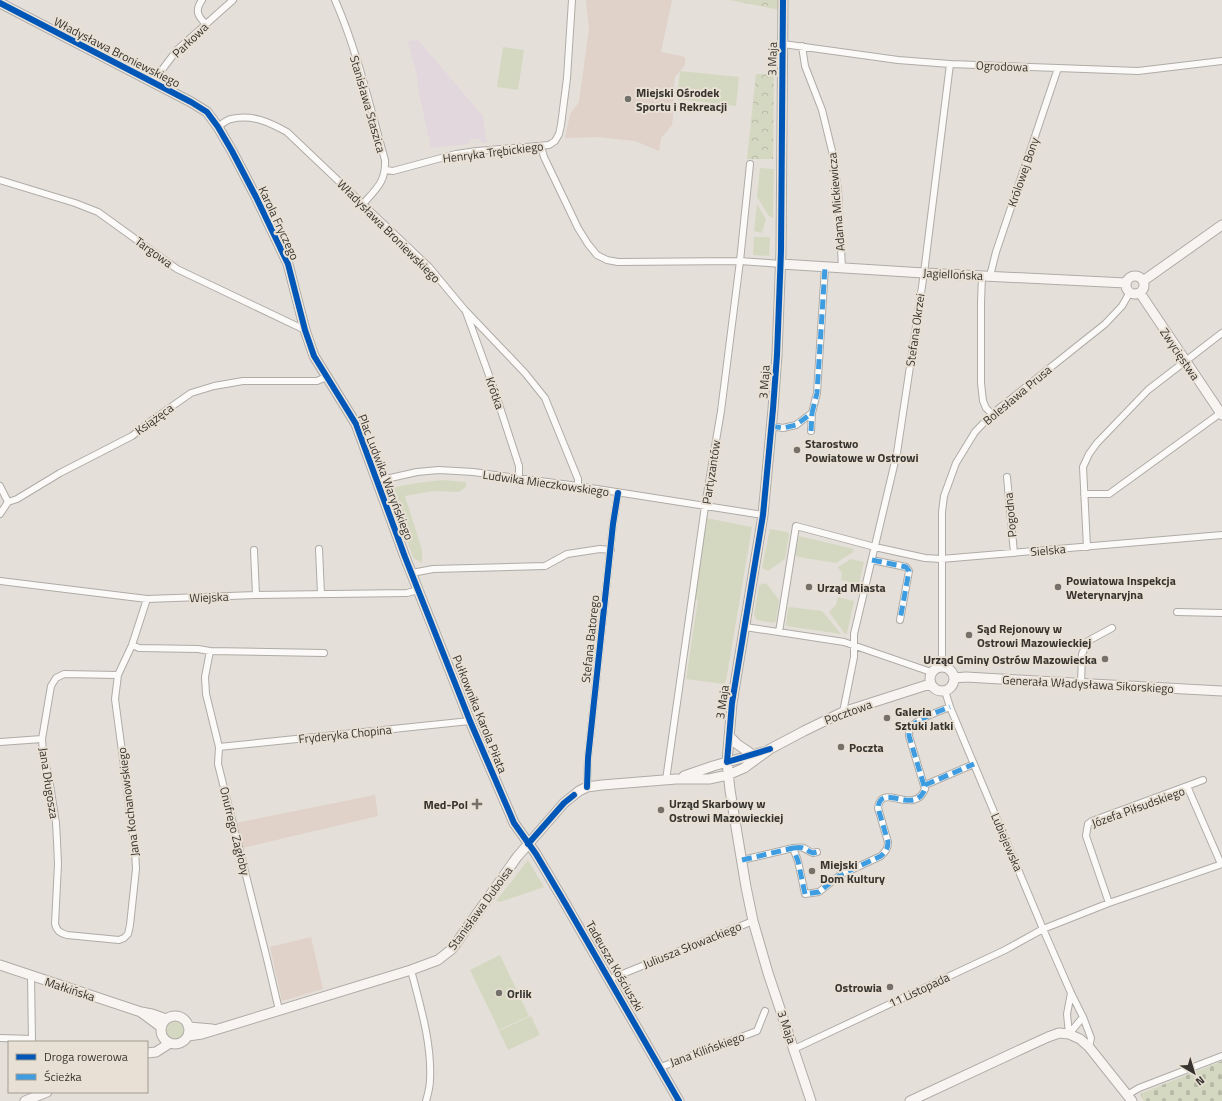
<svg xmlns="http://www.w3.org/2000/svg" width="1222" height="1101" font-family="'Titillium Web',sans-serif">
  <defs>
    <pattern id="cemetery-stones" width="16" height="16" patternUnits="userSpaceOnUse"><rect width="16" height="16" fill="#d5d8c1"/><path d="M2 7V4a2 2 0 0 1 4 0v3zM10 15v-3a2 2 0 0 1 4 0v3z" fill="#b7baa6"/></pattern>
    <pattern id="park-crowns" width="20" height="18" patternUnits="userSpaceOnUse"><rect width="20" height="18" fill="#d5d8c1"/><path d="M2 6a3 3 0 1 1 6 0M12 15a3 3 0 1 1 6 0" fill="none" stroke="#b7baa6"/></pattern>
  </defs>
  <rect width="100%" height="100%" fill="#e4dfd9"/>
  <path fill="#e0d1c9" d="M586,0H672L661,52L685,57V65L675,77L673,94L674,106L672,125L661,138L659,151L635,141L598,137L565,138L570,114L579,102L589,29Z
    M375,795L378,816L242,848L236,823Z
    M311,937L323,989L282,1001L270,947Z"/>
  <path fill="#e3d7de" d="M418,40L483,116L487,143H482L479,139H471L468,144L431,148L419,93L417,76L408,41Z"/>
  <path fill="#d5d8c1" d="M503,47L524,50L518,90L497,87Z
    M680,71L739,77L736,106L677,99Z
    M760,168L774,169L773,218L769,216L757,197Z
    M757,204L766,219L762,233L754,231Z
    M754,237H770L769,256L753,255Z
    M442,480L466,482V487L459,492L433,491L405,496L422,550V563L415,559L413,557L389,493L396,487L417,483Z
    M706,518L752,527L726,681L724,684L686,679L698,600L694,599Z
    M770,529L787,532L789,534L785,559L768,571L762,568Z
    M799,536L854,549L853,552L836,563L798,557L795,554Z
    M851,559L864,562L859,584L841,580L842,573L838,567Z
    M766,583L779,600L776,620L774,623L757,620L754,615L759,585Z
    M838,597L854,601L847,633L845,634L829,612L836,605Z
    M789,607L822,611L841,634L787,626L786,624L788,608Z
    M528,860L544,887L500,902L496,901Z
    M500,955L529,1016L499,1030L470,970Z
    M531,1016L540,1035L508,1050L499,1031Z
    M166 1030a9 9 0 1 1 18 0a9 9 0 1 1-18 0Z"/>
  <path fill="url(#cemetery-stones)" d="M1222,1061V1101H1144L1140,1096L1142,1093Z"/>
  <path fill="url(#park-crowns)" d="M729,0H780V10Z
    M756,74H774L773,159H747Z"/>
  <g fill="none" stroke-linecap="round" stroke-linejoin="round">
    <g stroke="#afaba6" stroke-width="8">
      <path id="street" d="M202,0C195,10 197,16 206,24
        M335,0C357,50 370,107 385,160C386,182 376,189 363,204
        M783,44L898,60L950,64L1058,68L1138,71L1222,61
        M802,46L805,66L822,110L833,155L838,191L842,268
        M152,83L177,50L233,0
        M218,127C222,124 226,120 231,119C252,114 269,122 287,132L429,267L464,309L525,373L545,398L578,479V486
        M541,146L544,157L578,228L588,244L597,255L607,260L618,262L740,261L781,264
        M386,170L393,171L456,154L477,151L549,145L555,141L559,134L561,125L567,78L572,0
        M0,180L75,203L98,212L177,269L305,330
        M982,276L981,303V383L983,401L986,408L992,414
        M990,276L996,252L1058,68
        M466,312L494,389L519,466V478
        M771,426L783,428L796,425L812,413L817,393L825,267
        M811,431L812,413
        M1007,477L1014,553
        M377,481L417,472L439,470L473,472L578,486L763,515
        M0,486L8,502
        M1084,494H1109L1222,412
        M0,514L8,502L17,499L60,473L132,436L151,421L191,393L214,386L243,381H317L326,377
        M1087,547L1083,467L1089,454L1097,443L1148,390L1222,333
        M319,549L321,594
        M254,550L256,595
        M872,560L906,567L909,571L900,620
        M412,573L433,569L545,566L567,554L600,549L611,550
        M0,581L147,599L256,595L407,593L418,590
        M1177,612L1222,613
        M745,627L844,642L931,672
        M779,632L796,526L875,547L925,558L941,559L1222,535
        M132,645L139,648L198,649L210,651L324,653
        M210,651L205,677L206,694L219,747L218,764L267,959L279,1010
        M942,666V512L944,496L956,463L975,432L992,414L1105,324L1122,306L1130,292
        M118,675L64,674L56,678L51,686L42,739L43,755L49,778L56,823L57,841L58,864L55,924C57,931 60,933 67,935L119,940L124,938L128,934L130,925L136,869L135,849L115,699L118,675L132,645L147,599
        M1081,684L1082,654L1088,641L1112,628
        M945,691L950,707L1043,929L1071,993L1083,1017L1091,1038L1089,1047
        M843,712L854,657V634L897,453L924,273L950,64
        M0,742L42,739
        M219,747L470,721
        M666,780L705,506L721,411L740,261L750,164
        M925,785L974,764
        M1187,786L1203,780
        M587,787L588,758L613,524L618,493
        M793,848C806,846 803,849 813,853L817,852
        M742,860L793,848L798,861L805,894L819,892L840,875L881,856C886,851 888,848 888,842L878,808C881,781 914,817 925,789L909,736C909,733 909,730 911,727C917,719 940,711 950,707
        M1109,903L1086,836L1088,824L1092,821L1187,786L1221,864
        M411,970C420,1005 432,1043 430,1080C430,1087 428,1094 426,1101
        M31,976L32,1042
        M610,979L753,921
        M1069,1034L1067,1014L1071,993
        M1069,1034L1083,1017
        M0,1038L32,1039
        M794,1049L1005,950L1043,929L1109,903L1222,864
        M661,1067L757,1031L765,1011
        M1127,1095L1139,1088L1222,1056"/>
    </g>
    <g stroke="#afaba6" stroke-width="11">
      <path id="secondary" d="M783,0L781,251L777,355L773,409L763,515L732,703L727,762L730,790L737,833L746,887L753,921L768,973L811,1101
        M0,3L191,102L207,112L218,127L232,151L256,197L288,264L305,330L314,356L356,424L405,557L470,721L514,823L536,854L565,903L679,1101
        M781,264L924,273L1126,283
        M1126 285a9 9 0 1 1 18 0a9 9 0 1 1-18 0Z
        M1143,281L1222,225
        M1140,293L1222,415
        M930 679a12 12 0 1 1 24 0a12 12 0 1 1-24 0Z
        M954,678L966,677L1018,680L1222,691
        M729,736L737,744L753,755
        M684,776L713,766L763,752
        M0,965L141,1012L152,1014L166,1019
        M142,1013L161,1027
        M161 1030a14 14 0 1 1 28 0a14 14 0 1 1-28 0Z
        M189,1027L212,1029
        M188,1036L202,1034L411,970L438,960L452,949L517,857L564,803L579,791L587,787L602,785L676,779H709L728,775L744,768L770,749L804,731L843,712L930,684
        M147,1053L156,1052L170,1043
        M25,1101L47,1092
        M910,1101L1024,1048L1048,1037L1059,1033L1069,1034L1080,1039L1089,1047L1132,1101"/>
    </g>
    <use href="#street" stroke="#fbfaf9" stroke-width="6"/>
    <use href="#secondary" stroke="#f8f4f2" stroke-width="9"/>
    <path stroke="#3e9de1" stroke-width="5" stroke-dasharray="10 5" stroke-linecap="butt" d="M771,426L783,428L796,425L812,413L817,393L825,267
      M811,431L812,413
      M872,560L906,567L909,571L900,620
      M925,785L974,764
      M793,848C806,846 803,849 813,853L817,852
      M742,860L793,848L798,861L805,894L819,892L840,875L881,856C886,851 888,848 888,842L878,808C881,781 914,817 925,789L909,736C909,733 909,730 911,727C917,719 940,711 950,707"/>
    <g stroke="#e8e0d4" stroke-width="8">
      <path id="cycleway" d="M0,3L191,102L207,112L218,127L232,151L256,197L288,264L305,330L314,356L356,424L405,557L470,721L514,823L536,854L565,903L679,1101
        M770,749L727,762L732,703L763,515L773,409L777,355L781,251L783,0
        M587,787L588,758L613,524L618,493
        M528,844L564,803L574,795"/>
    </g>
    <use href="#cycleway" stroke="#0057b8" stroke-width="6"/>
  </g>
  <g fill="#74706a" stroke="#e8e0d4" stroke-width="1.5">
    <circle cx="628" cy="99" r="4"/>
    <circle cx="797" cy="450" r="4"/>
    <circle cx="809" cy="587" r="4"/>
    <circle cx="1058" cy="587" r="4"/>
    <circle cx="969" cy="635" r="4"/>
    <circle cx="1105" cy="659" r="4"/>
    <circle cx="887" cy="718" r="4"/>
    <circle cx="841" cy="747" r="4"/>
    <path d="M475 798h4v4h4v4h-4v4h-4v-4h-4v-4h4z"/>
    <circle cx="661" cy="810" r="4"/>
    <circle cx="812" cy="871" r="4"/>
    <circle cx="890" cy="987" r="4"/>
    <circle cx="499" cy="993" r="4"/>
  </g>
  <g text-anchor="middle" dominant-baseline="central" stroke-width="4" stroke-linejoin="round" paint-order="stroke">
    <g font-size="12" fill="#37342f" stroke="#e8e0d4">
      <text transform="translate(190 40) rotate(-44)">Parkowa</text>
      <text transform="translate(117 52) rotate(27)">Władysława Broniewskiego</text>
      <text transform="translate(772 59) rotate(-89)">3 Maja</text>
      <text transform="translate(1002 66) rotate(2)">Ogrodowa</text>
      <text transform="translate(368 104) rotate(74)">Stanisława Staszica</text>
      <text transform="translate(493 152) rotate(-7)">Henryka Trębickiego</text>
      <text transform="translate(1023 172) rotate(-71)">Królowej Bony</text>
      <text transform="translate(836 202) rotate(-95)">Adama Mickiewicza</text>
      <text transform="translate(279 223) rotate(65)">Karola Fryczego</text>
      <text transform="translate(389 231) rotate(45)">Władysława Broniewskiego</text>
      <text transform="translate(154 252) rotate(36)">Targowa</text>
      <text transform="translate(953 274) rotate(3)">Jagiellońska</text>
      <text transform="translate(915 330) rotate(-82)">Stefana Okrzei</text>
      <text transform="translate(1180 354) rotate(56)">Zwycięstwa</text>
      <text transform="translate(764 382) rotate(-86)">3 Maja</text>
      <text transform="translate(495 393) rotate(71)">Krótka</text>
      <text transform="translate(1017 395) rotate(-40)">Bolesława Prusa</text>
      <text transform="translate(154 419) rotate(-36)">Książęca</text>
      <text transform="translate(711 472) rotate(-81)">Partyzantów</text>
      <text transform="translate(386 477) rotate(69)">Plac Ludwika Waryńskiego</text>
      <text transform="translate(546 483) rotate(8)">Ludwika Mieczkowskiego</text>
      <text transform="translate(1010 515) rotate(-95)">Pogodna</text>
      <text transform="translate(1048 550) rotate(-5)">Sielska</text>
      <text transform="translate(209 597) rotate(-2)">Wiejska</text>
      <text transform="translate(590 639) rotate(-84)">Stefana Batorego</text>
      <text transform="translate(1088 684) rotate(3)">Generała Władysława Sikorskiego</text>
      <text transform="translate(722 702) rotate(-82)">3 Maja</text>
      <text transform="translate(848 712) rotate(-20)">Pocztowa</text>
      <text transform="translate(480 714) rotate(68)">Pułkownika Karola Piłata</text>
      <text transform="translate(345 734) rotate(-6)">Fryderyka Chopina</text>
      <text transform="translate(49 783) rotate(81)">Jana Długosza</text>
      <text transform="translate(128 802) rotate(-97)">Jana Kochanowskiego</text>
      <text transform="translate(1138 807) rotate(-20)">Józefa Piłsudskiego</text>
      <text transform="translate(235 831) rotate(76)">Onufrego Zagłoby</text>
      <text transform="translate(1007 842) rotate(67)">Lubiejewska</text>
      <text transform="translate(480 908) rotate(-54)">Stanisława Duboisa</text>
      <text transform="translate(692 945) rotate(-22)">Juliusza Słowackiego</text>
      <text transform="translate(615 966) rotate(60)">Tadeusza Kościuszki</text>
      <text transform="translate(70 989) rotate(18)">Małkińska</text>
      <text transform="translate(919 990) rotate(-25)">11 Listopada</text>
      <text transform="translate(787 1027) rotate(71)">3 Maja</text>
      <text transform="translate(707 1049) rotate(-20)">Jana Kilińskiego</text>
    </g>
    <g font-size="12" font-weight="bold" fill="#37342f" stroke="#e8e0d4" text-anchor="start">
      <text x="636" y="92">Miejski Ośrodek<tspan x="636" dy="14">Sportu i Rekreacji</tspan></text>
      <text x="805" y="443">Starostwo<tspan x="805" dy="14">Powiatowe w Ostrowi</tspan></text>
      <text x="1066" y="580">Powiatowa Inspekcja<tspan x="1066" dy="14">Weterynaryjna</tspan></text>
      <text x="817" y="587">Urząd Miasta</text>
      <text x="977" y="628">Sąd Rejonowy w<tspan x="977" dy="14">Ostrowi Mazowieckiej</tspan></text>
      <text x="1097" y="659" text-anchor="end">Urząd Gminy Ostrów Mazowiecka</text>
      <text x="895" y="711">Galeria<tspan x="895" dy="14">Sztuki Jatki</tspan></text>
      <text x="849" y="747">Poczta</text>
      <text x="669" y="803">Urząd Skarbowy w<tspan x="669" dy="14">Ostrowi Mazowieckiej</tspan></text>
      <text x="468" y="804" text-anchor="end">Med-Pol</text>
      <text x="820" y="864">Miejski<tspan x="820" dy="14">Dom Kultury</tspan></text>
      <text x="882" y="987" text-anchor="end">Ostrowia</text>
      <text x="507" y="993">Orlik</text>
    </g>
  </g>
  <rect x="8" y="1041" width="140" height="52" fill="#e8e0d4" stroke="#a19b92"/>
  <rect x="16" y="1054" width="20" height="6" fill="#0057b8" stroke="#a19b92"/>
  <text x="44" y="1061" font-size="12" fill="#37342f">Droga rowerowa</text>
  <rect x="16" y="1074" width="20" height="6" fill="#3e9de1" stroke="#a19b92"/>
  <text x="44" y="1081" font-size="12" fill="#37342f">Ścieżka</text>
  <g transform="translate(1194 1073) rotate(142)" stroke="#e8e0d4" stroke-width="3" paint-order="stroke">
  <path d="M0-3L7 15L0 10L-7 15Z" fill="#37342f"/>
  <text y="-6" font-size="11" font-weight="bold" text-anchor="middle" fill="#37342f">N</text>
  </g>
</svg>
